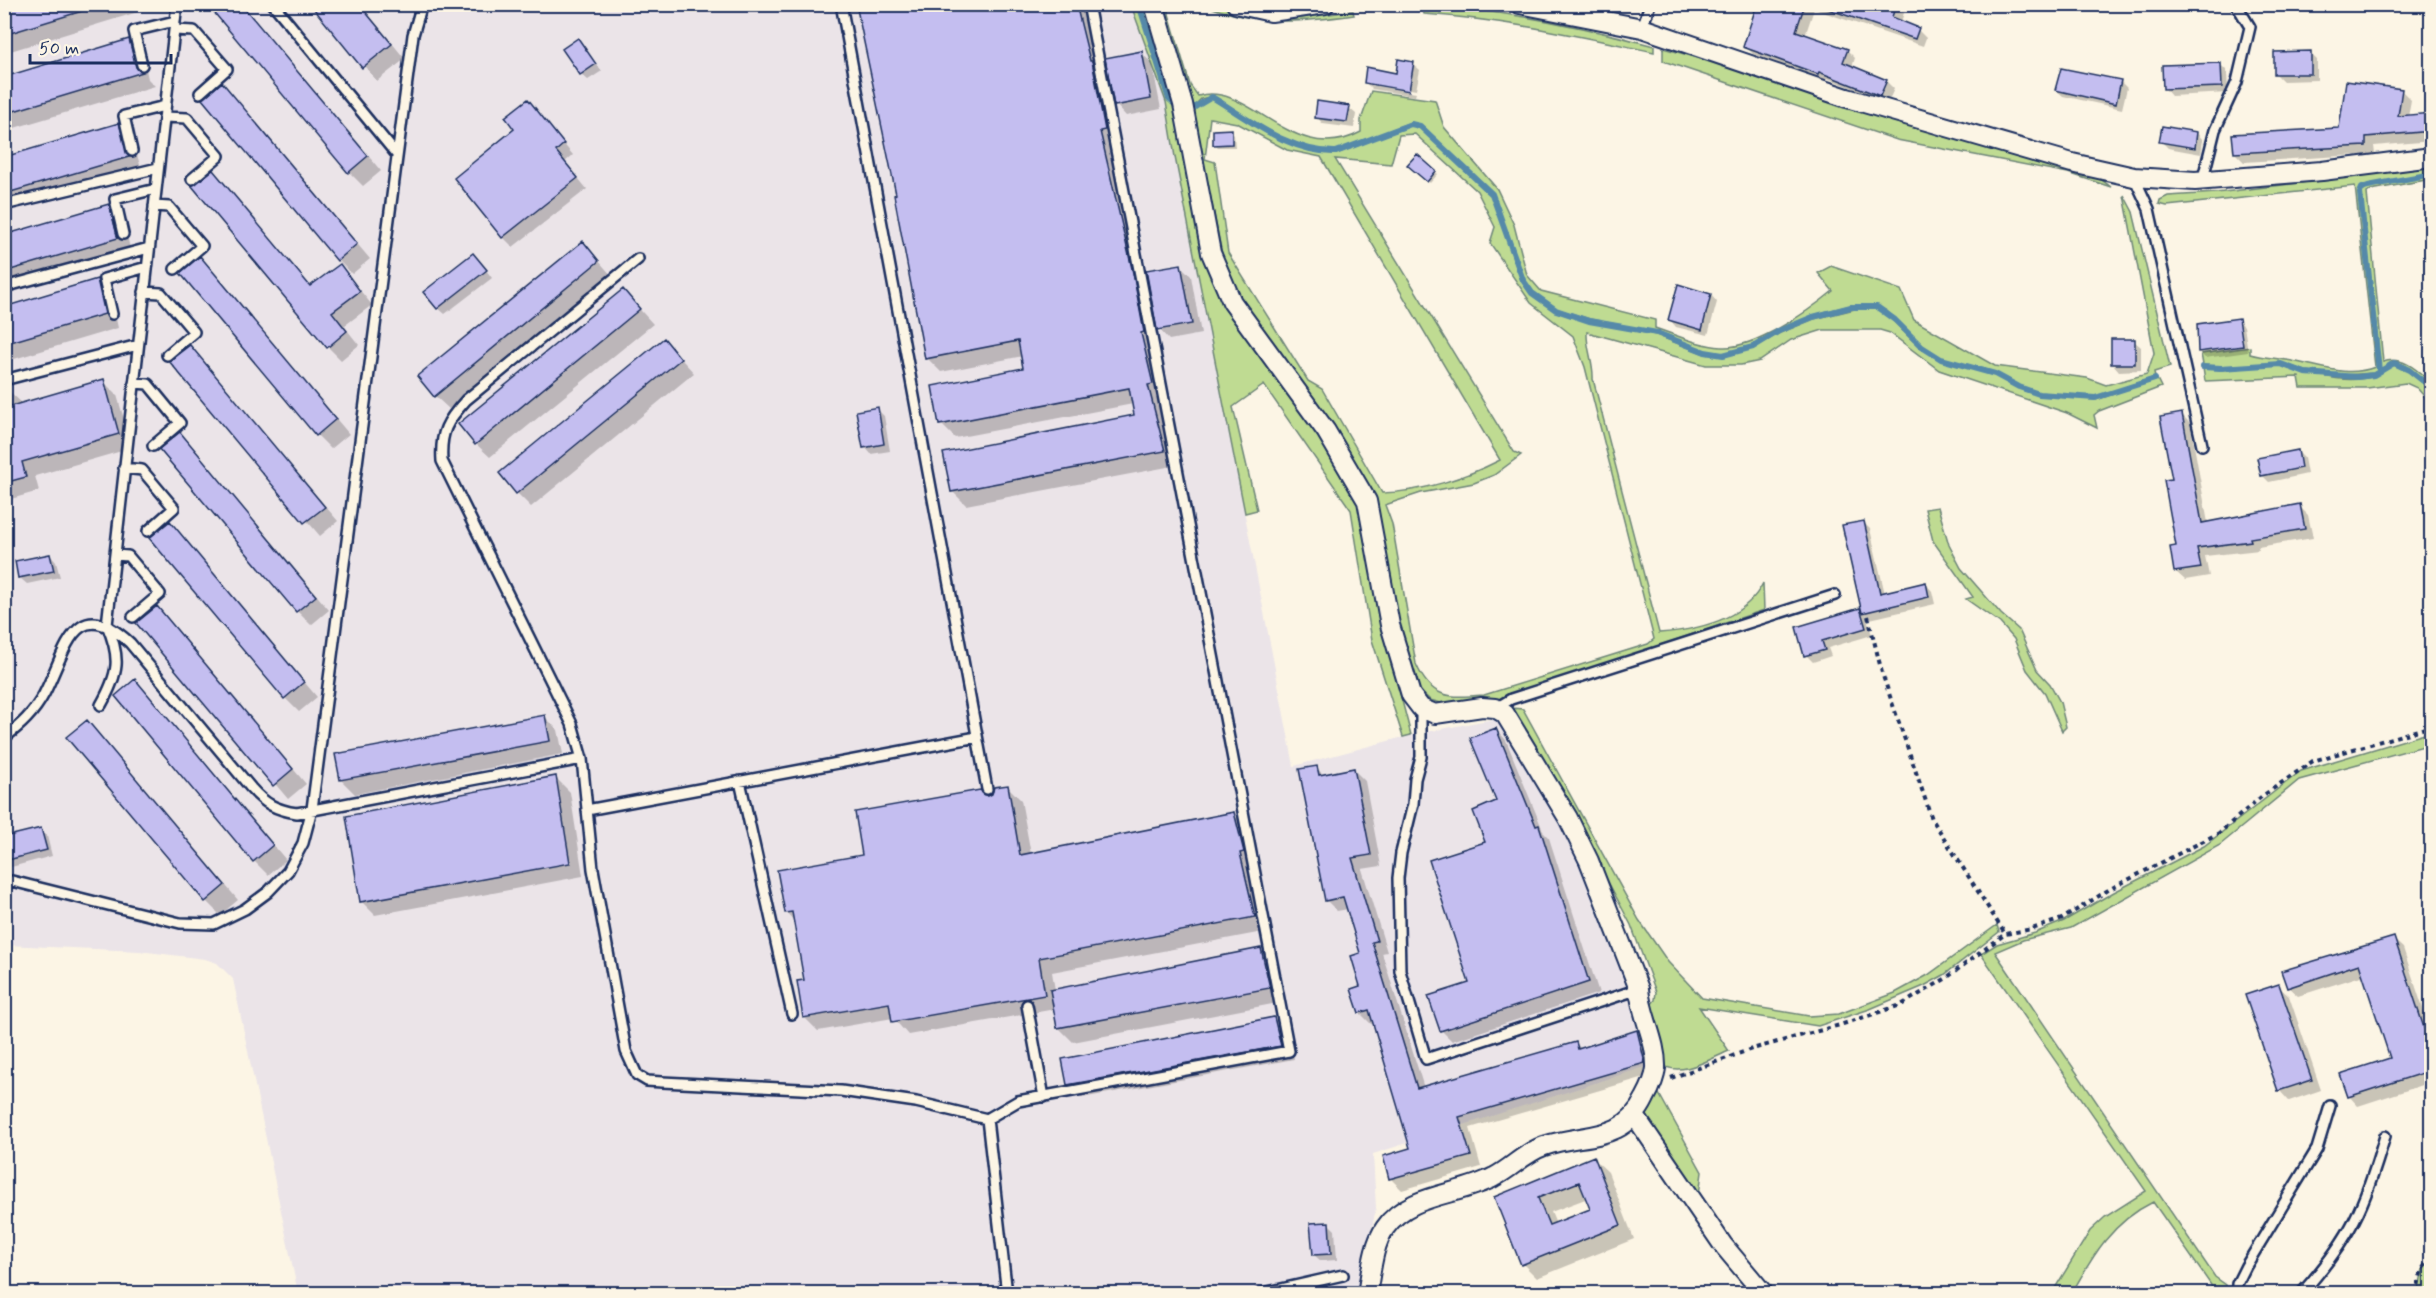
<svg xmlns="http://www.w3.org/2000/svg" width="2436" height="1298" font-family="Mynerve,sans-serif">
  <rect width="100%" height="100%" fill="#fcf5e5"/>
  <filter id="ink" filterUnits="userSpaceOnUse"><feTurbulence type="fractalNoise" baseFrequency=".0167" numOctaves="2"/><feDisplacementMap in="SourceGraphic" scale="12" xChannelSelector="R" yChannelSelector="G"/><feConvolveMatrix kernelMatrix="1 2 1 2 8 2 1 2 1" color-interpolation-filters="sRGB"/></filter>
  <g filter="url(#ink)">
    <path fill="#ebe4e8" d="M5,5H1131L1166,102L1175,157L1294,766L1411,735L1498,718L1546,785L1603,902L1651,1065L1373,1154L1376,1208L1359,1293H298L233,979L217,963L205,959L139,951L5,945Z"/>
    <path fill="#bfdb92" stroke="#6d8578" stroke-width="1.5" fill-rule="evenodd" d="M1131,5H1138L1169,99L1178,108L1170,98L1140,5H1150L1181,106L1211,276L1361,501L1379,613L1411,735L1403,737L1372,640L1351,510L1264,385L1233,407L1257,510L1245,513L1175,157L1166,102Z
      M1165,5H1170L1169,14L1190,85L1198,96C1250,80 1293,169 1361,132V120L1371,91L1435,100L1444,127L1497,189L1514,225L1527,275L1541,291L1655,320V328C1676,335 1700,346 1722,347C1754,349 1809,311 1833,291L1818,273L1831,266L1901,290L1914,320L1995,366L2087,378L2106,385L2147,374L2154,353L2124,195L2133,212L2170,367L2154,372L2155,377L2095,397L2040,393L2019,386L1996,373L1942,358L1922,346L1887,311L1877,306L1851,305L1824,312L1779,330L1753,346L1723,354L1705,351L1657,332L1590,319L1557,309L1533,292L1524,279L1493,193L1421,125L1411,122L1336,151C1290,151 1250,118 1213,96L1201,99L1194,106L1182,75Z
      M1204,5C1227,4 1250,18 1273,19C1300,21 1327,13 1353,11L1354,15C1297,23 1259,26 1204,5Z
      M1423,6C1497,9 1582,26 1654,46V52C1577,36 1502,19 1424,14Z
      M1663,48C1769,77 1872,114 1977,145C2017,157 2080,159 2111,187L2068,173L1897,140L1663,61Z
      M1212,99C1250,122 1290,153 1336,154L1411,125L1420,127L1491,195L1521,280L1531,294L1556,311L1589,322L1656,335L1705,354L1723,356L1754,348L1780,333L1814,319L1863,307L1876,309L1885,313L1913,341L1941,360L1995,375L2018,388L2039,395L2096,400L2157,379L2161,387L2099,411L2094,415L2097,428L2067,413L1939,370L1890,333L1880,330H1823L1791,340L1760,361L1741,365H1706L1587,332C1586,348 1594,363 1593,379L1659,633C1698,630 1745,620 1763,583L1764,610L1492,702L1441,703L1430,700L1418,689L1404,652L1384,545L1232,285L1222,254L1194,114C1196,104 1203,102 1212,99ZM1210,118L1237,123L1287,150L1321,157L1500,460C1465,478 1421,492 1382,493L1322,389L1308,381L1228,253L1215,162L1205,159ZM1415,134L1477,191L1495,227L1490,243L1531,303L1573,336L1585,367L1654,639L1648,644L1484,695C1449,698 1431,699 1416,664L1392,524L1385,505L1421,493L1474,483L1494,475L1521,455L1514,452L1335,159L1391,164L1399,135Z
      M2431,167V173L2363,186L2359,192L2379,370L2373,373L2344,375L2306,371L2281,363L2221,367L2203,365L2201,354L2250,347V354C2264,358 2278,358 2292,361C2320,366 2347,378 2375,367L2355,186L2167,206L2159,204L2160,200L2168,196L2216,193Z
      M2431,175V179L2371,190L2367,193L2383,362C2402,355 2417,370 2431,382V386L2410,369L2395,362L2380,369L2361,193L2367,187Z
      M2281,365C2310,372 2344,386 2374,376C2381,374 2388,368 2394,365L2409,371L2431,390V404L2417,388L2406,383L2367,388H2301L2299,377L2205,381L2203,368L2221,370Z
      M1938,507L1949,545L1961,568L2001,614L2019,630L2037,670L2050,684L2060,702L2066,727L2062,731L2045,693L2027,670L2014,639L2000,623L1966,599L1973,597L1933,541L1925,509Z
      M1511,708L1523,709L1639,920L1668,962L1702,998L1809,1016L1839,1014L1895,993L1928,975L1997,925L1999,932L1944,975L1924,986L1870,1009L1818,1026L1699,1007L1729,1051C1710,1059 1678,1079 1660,1063L1646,1011L1655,1000L1656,992L1631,925L1545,763Z
      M2431,732V744L2299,780L2220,845L2071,928L2023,940L1995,952L2215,1277L2226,1285L2227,1293H2213L2211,1285L2153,1202C2112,1222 2093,1255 2072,1293H2052L2090,1231L2105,1217L2146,1191L1981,954L1997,944L2035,933L2064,921L2114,892L2204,846L2301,771Z
      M1658,1092L1702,1172L1698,1202L1644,1114Z
      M2431,1260V1293H2418L2423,1269Z"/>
    <path fill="#0003" fill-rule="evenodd" d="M4,4H164L4,53Z
      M241,4L381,171L363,186L349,172Z
      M312,4H360L405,59L377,81Z
      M889,4H1087L1178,465L966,505L952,491L1136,417L1133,404L955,438L941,424L1025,369L1023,356L941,372L927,358L859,10Z
      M1779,4H1897L1904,13L1901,22L1918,30L1926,38L1923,46L1814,9L1805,36L1847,50L1855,58L1852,67L1886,81L1894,89L1888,102L1827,78L1826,81L1753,54L1745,46Z
      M578,40L602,71L588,80L581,74Z
      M129,41L143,55L148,79L155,86L4,131V78Z
      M1141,53L1152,63L1161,109L1126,116L1116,105Z
      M2310,53L2317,60V80L2283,81L2276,74Z
      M1413,64L1420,70L1416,90L1371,82V85L1416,93L1415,96L1372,89L1365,82L1397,74Z
      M2220,64L2227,71L2228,93L2171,96L2165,89Z
      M2062,70L2121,82L2127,88L2122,109L2063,96L2056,90Z
      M222,84L370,259L352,274L338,260Z
      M2402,91L2411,100L2408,117L2432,114V141L2374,146L2375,154L2244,162L2235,153L2341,129Z
      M527,101L573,155L565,162L587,189L513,247L503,237L517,129Z
      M1349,108L1356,114L1354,128L1323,124L1317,117Z
      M118,125L132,139L142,171L4,212V159Z
      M1231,131L1234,134L1235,147H1218L1215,144Z
      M2197,133L2203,140L2201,154L2168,148L2161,141Z
      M1417,156L1438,174L1430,183L1409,165Z
      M213,172L311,287L340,266L372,305L344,326L359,345L341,360L328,347Z
      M109,206L123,220L131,252L4,290V237Z
      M583,243L612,276L449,409L435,396Z
      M200,258L349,434L331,449L317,435Z
      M480,262L492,278L445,314L438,308Z
      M1181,266L1191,276L1201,334L1169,340L1159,329Z
      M97,281L111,295L118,328L4,362V309Z
      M623,291L653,324L490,457L476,444Z
      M1711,295L1717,302L1708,335L1676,327L1670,320Z
      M2238,320L2244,326L2248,352L2205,358L2199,352Z
      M664,340L694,373L531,507L517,493Z
      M2134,341L2141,347V370L2119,371L2113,364Z
      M189,347L338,521L320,536L171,361Z
      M103,381L117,395L132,448L35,476L39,491L4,501V391L8,390L23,404Z
      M877,409L884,416L890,451L871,454L865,447Z
      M2181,414L2190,423L2208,523L2299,506L2308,515L2313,538L2258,547L2259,550L2205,556L2209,576L2185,580L2176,572L2174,480Z
      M193,448L329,610L311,625L297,611Z
      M2297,451L2304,458L2307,474L2269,482L2262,475Z
      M1863,522L1870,529L1885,594L1926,584L1932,591L1935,604L1870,619L1866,615L1872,635L1828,648L1831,656L1813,662L1806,655L1798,628L1860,610L1864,614L1844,526Z
      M169,523L317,697L299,712L285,698Z
      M50,555L56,562L60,577L27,584L20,578L16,563Z
      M157,608L306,784L288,799L139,623Z
      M135,681L286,860L268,875L254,861Z
      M544,716L558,730L563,754L355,794L341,780Z
      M87,722L238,900L220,915L206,901Z
      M1496,729L1506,740L1544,833L1549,838L1599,993L1452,1041L1441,1030L1470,984L1487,843L1498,802Z
      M1317,768L1324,776L1354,770L1365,781L1381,866L1362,869L1387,952L1382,953L1424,1088L1576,1043L1582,1050L1637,1032L1648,1043L1655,1074L1470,1128L1481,1167L1402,1190L1391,1179L1384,1157L1412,1149L1374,1023L1371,1024L1360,1013L1362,954L1348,909L1337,911L1326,900Z
      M556,778L570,792L583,876L375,915L361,901Z
      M1007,786L1021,800L1031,854L1233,814L1247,828L1268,931L1052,972L1055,990L1261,950L1275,964L1283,1002L1073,1042L1059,1028L1055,1009L908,1035L893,1018L818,1031L804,1017L806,981L795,922L786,912L864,856Z
      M41,830L47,836L52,856L4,869V839Z
      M2393,939L2403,948L2432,1036V1082L2358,1106L2349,1096L2392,1059L2364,975L2298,996L2288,987Z
      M2278,986L2289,996L2321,1090L2289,1101L2279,1090Z
      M1274,1018L1288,1033L1294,1059L1082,1098L1068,1084Z
      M1593,1158L1608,1172L1634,1239L1537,1278L1523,1264L1496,1198ZM1588,1198L1592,1210L1556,1224L1551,1212Z
      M1328,1223L1335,1230L1337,1260L1321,1261L1314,1255Z"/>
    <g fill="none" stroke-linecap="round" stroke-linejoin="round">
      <path stroke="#5589a9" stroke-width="6" d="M1139,4L1169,99L1178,107
        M1195,107L1212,97C1250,120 1290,153 1336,152L1411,124L1420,126L1492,194L1523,280L1532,293L1556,310L1589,321L1657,333L1705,352L1723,355L1753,347L1779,331L1813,317L1851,307H1877L1895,320L1922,347L1941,359L1995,374L2019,387L2039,394L2095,398L2155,379
        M2203,367L2221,368L2281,364L2305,373L2357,377L2374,375L2394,363L2409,370L2432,388
        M2379,371L2360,193L2362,188L2368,186L2432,174"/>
    </g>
    <path fill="#c4bef0" stroke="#1b2f5e" stroke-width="1.5" fill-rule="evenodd" d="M4,4H91L92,8L4,35Z
      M207,4H241L368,156L348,173Z
      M310,4H359L392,44L362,68Z
      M881,4H1076L1090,61H1092L1105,130L1100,131L1133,273L1144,332L1141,333L1153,384L1148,385L1165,451L951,492L943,453L1134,415L1129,388L939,425L932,386L1023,368L1018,341L925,359L894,195L896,194L857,9Z
      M1757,4H1805L1796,31L1848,49L1843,62L1887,80L1880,96L1819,72L1818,74L1743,47Z
      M1822,4H1896L1892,17L1919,28L1915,39L1822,7Z
      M578,38L596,64L580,75L562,49Z
      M129,39L136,67L143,72L4,114V77Z
      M1142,51L1151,99L1114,106L1105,58Z
      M2311,51V74H2274V52Z
      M1398,59L1414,62L1409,91L1364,83L1366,67L1396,73Z
      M2221,63L2222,87L2163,89L2162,65Z
      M2061,68L2121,80L2116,104L2055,90Z
      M2346,81L2402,89L2398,116L2432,113V131L2366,137V146L2234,153L2232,134L2339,128Z
      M222,82L357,244L337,261L202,99Z
      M528,99L564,144L556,151L578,178L502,238L454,178L514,129L505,117Z
      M1317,101L1350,106L1347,122L1315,118Z
      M119,123L129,157L4,194V157Z
      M2162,126L2197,132L2195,148L2159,142Z
      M1232,129V144L1213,145V130Z
      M1417,154L1436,171L1427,182L1407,165Z
      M213,170L310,286L340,264L360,291L332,312L347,331L327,348L192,186Z
      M109,204L118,238L4,272V235Z
      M583,241L599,261L434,397L417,376Z
      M473,253L487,270L437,309L423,292Z
      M200,256L336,419L316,436L180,273Z
      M1181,264L1192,324L1157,330L1146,270Z
      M97,279L105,314L4,344V307Z
      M1678,284L1711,294L1702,330L1668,320Z
      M623,289L640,309L475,445L458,424Z
      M2239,318L2243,346L2198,352L2197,324Z
      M664,338L681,359L516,494L499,473Z
      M2111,339H2135V364H2111Z
      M190,345L325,507L304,523L169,361Z
      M104,379L119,434L22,462L26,477L4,483V408Z
      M878,407L884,444L863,448L856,411Z
      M2182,413L2202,523L2300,504L2305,529L2250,538L2251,541L2197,548L2201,568L2174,572L2170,547L2176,546L2164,480L2172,479L2160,417Z
      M180,432L316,596L296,612L159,449Z
      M2298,450L2301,468L2261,476L2257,458Z
      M170,521L304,682L284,699L149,538Z
      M1864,521L1880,593L1926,582L1929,597L1862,613L1842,525Z
      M50,554L54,571L18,578L15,561Z
      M157,606L293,769L273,786L136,623Z
      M1860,608L1866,628L1822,641L1825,650L1804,656L1796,627Z
      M135,679L273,845L253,862L115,696Z
      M545,715L550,741L340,780L335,754Z
      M87,720L225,885L205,902L66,737Z
      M1496,728L1536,826L1539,825L1589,982L1440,1031L1428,996L1469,983L1429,860L1485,842L1473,811L1496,801L1470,738Z
      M1317,766L1319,775L1354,768L1371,855L1352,858L1377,941L1372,942L1417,1088L1576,1042L1578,1049L1637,1030L1645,1063L1459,1117L1471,1156L1389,1179L1383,1156L1410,1148L1369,1010L1359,1013L1351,989L1360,986L1351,956L1360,953L1343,897L1325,901L1299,769Z
      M556,776L570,863L360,902L346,816Z
      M1008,785L1020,855L1234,812L1244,852L1240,853L1255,917L1039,958L1045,995L892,1022L889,1003L803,1018L797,981L804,980L792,912L785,913L777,870L862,855L855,812L980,790L988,796L992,794L994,787Z
      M41,828L47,850L4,861V837Z
      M2394,937L2432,1052V1070L2348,1097L2340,1074L2390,1058L2359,964L2287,988L2281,971Z
      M1261,948L1270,988L1057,1028L1050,990Z
      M2279,984L2312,1080L2278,1091L2245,995Z
      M1274,1017L1281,1046L1067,1085L1062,1059Z
      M1594,1156L1621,1225L1521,1265L1494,1197ZM1579,1182L1590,1209L1549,1225L1538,1198Z
      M1329,1222L1331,1254L1313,1255L1310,1223Z"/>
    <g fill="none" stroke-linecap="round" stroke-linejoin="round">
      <g stroke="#1b2f5e" stroke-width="14">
        <path id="service" d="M273,4L397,155
          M841,4L987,789
          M1642,28L1650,4
          M174,30L194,31L227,69L200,93
          M142,65L134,31L175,21
          M164,117L187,118L219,156L192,179
          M132,151L124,116L165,106
          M2134,177L2149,209L2202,445
          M2197,180L2204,174L2215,130L2237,82L2250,27L2236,4
          M4,205L158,168
          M154,206L169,207L202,246L175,269
          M123,234L115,199L156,189
          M638,259L466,400C447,421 440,432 442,461L572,724L582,759L593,869L626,1051L637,1075L647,1081L662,1082L841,1091L916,1102L987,1119L1018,1101L1289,1051L1088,4
          M4,287L149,248
          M144,292L161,293L194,332L167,355
          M112,314L104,279L147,267
          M4,380L138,345
          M134,383L148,384L180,423L153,446
          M124,468L142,470L174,508L148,531
          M115,555L128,556L160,594L133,617
          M101,705C119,673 121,658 107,625L177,4
          M1421,708V757L1415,779L1413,804L1401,853L1398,878L1400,971L1426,1059L1639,989
          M1496,708L1511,699L1835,595
          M4,738C21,725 34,713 44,694C66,652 74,591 130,643L251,788C265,804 276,810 297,813L582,759
          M740,781L792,1014
          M587,810L977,737
          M4,884L12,881L180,923L214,924L245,909L268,892L288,871L303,843L312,809L413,35L422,4
          M1027,1005L1044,1097
          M987,1119L1007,1294
          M1259,1294L1343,1275
          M2237,1294V1284L2246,1266L2317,1149L2330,1106
          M2301,1294C2351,1238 2365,1206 2385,1136"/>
      </g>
      <g stroke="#1b2f5e" stroke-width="22">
        <path id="minor" d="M1154,4L1183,104L1211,253L1232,302L1326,431L1367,501L1390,625L1411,695L1421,708L1435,714L1482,707L1495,708L1505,714L1568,818L1589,861L1639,989C1641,1015 1657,1042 1656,1068C1655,1079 1650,1089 1645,1098C1623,1144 1585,1132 1544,1146C1524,1153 1512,1168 1494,1177C1459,1196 1409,1193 1385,1228C1373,1245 1371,1273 1367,1294
          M1236,4L1271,12L1325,4
          M1520,4L1642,28L1847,98L2072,163L2134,177L2195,181L2322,171L2432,157
          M1635,1116L1723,1245L1764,1294"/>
      </g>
      <path stroke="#1b2f5e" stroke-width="4" stroke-dasharray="4.5 4.5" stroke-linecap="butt" d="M1868,616L1882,673L1932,819L2005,934
        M1671,1078L1752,1049L1840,1025L1901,1005L1945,979L2005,934L2032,929L2062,919L2110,889L2219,833L2261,797L2313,761L2432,726
        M2416,1294L2422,1269L2432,1258"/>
      <use href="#service" stroke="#fcf5e5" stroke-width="9"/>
      <use href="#minor" stroke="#fcf5e5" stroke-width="18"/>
    </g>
  </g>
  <rect width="2436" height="1298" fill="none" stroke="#fcf5e5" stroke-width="24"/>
  <rect x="12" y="12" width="2412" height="1274" fill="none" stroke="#1b2f5e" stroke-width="2" filter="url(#ink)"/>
  <path d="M30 54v9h141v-9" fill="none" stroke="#1b2f5e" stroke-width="3"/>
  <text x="39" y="54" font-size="18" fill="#1b2f5e" stroke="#fcf5e5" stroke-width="4.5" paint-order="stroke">50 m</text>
</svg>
